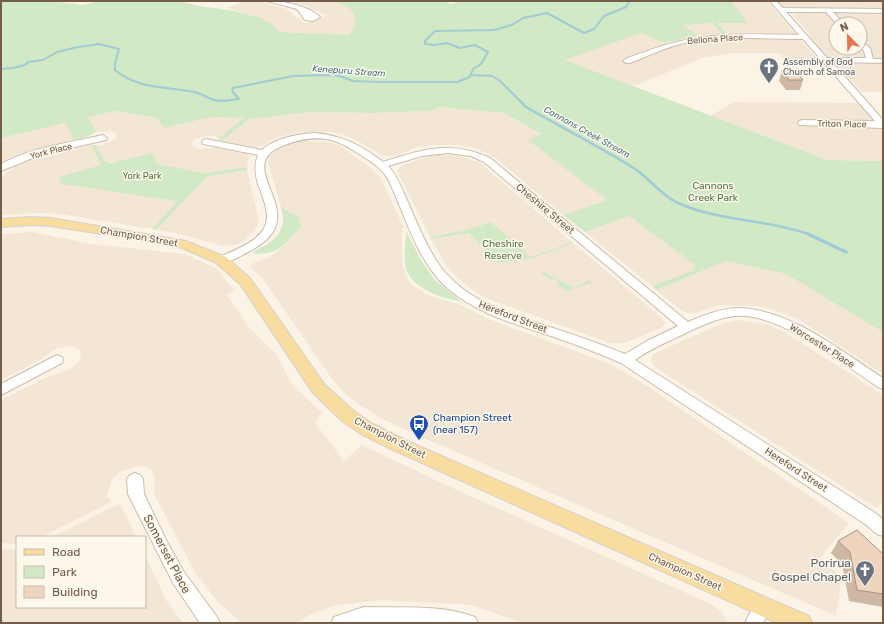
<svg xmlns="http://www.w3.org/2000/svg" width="884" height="624" font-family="Rubik,sans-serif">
  <rect width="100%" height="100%" fill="#fbf4e6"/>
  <path fill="#f3e6d4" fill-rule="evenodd" d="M247,1H256L287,9L294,16L305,23L327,16L301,4L287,1H335L346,6L354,13L355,24L350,35L279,32L262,18L227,8Z
    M731,1H767L823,66H789L779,53H732L702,58L634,86L564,60L641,33L670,45L701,38L682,25L713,23L725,37L729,36L718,22H747Z
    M773,1H883V11L782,10Z
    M798,13H883V61L825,60L806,30L793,16V14ZM836,24H860V48H836Z
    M845,62L883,64V92H862L838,66V64Z
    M734,102L863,103L883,125V161L827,160L710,116Z
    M440,107L504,113L543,134L529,140L607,200L563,215L496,158L475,148L458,145H433L418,147L394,156H387L381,155L358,141L345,135L331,132L300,133L287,135L276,138L262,146L254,147L222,141L249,119L311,112L373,113L429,111Z
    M115,111L157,118L164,128L212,117L243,118L218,139L216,136H206L195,139L191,144L198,149L216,148L247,154L249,156L247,167L205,173L157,164L105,162L95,145H101L112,141L116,138L117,133L107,131L96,132L88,117Z
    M65,123L74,140L20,154L1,162V138Z
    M305,141L328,142L339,145L371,168L380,177L403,226L402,239L403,268L410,283L426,294L463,306L486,318L610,364L638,380L849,523L819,559L842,577L836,616L431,441L384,420L361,406L344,393L330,376L263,279L250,267L252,264L271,256L291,240L301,224L299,225V217L281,207L268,162L270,156L275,151L291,144Z
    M91,145L101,165L60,177L61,184L176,201L177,203L152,229L60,214L39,213L1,215V177L3,175L19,164Z
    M434,154L460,156L479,162L572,242L530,257L491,222L466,230L430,237L397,171L401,166Z
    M247,170L259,221L256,229L244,241L236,245L223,246L176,233L156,230L208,176Z
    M629,216L695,265L694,270L652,286L585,232Z
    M33,232L92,244L184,254L212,266L220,272L224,278L235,291L226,294L249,327L277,355L291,383L322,413L315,423L344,461L362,445L446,485L713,605L724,615L727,623H523L472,605L381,600L337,605L309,615L298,623H242L218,602L196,574L154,494L155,478L151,469L142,466L121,471L112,479L107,496L111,502L42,537H17V544L1,543V400L47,377L71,369L79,362L81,357L80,351L77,348L70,346L57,348L40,360L1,380V234Z
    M469,233L499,263L530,259L573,243L662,318L665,323L663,327L625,343H609L486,298L471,289L457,277L447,267L431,239Z
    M725,261L786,274L883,332V374L800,320L780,312L758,306L719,305L692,314L682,311L656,290Z
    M737,320L766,324L783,331L883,395V501L876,508L656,368L653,364L651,358L655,353L721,324Z
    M118,504L122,506L136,537H53Z
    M1,549L17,550V607H145V555L166,600L183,623H1Z"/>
  <path fill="#d1e9c4" d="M1,1H51L83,5L100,1H178L199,6L235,11L262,18L276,27L279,32L350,35L355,24L354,13L346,6L335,1H445L450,4L463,1H731L748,23H718L727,34H722L713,23L683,25L698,36L664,43L641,33L565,60L827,160L883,161V332L786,274L726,261L656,290L652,286L694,270L695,265L629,216L585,232L563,215L607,200L528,140L542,134L504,113L440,107L429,111L373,113L311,112L249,119L222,141L218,139L243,118L212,117L164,128L157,118L115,111L88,117L96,132L86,137L74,140L65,123L1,138Z
    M91,145H95L105,162L112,163L152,153L157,164L205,173L247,167V170L208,176L156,230L152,229L176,203V201L61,184L59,177L101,165Z
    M281,207L299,217V224H302C289,242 280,254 256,254L253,252C265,246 281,238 283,222C284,218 282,211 281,207Z
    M491,222L530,257L572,242L573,243L530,259L499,263L469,233L431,239L430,237L466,230Z
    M406,231L421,260L434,279L461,301C444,300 412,288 406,269C403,257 406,243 406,231Z
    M544,272L574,288L589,280L593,282L567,291L557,285L559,282L554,278L551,280L541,274Z"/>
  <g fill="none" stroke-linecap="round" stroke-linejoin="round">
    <path stroke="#a1cbd6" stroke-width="2" d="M1,69L13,68L25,65L28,62L43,60L57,52L78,47L99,44L119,49L115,63V70C139,90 166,86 194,92C200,93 206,97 211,99C220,103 230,100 239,99L232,91L233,88L293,76L330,75L340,76L353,81L380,82H457L470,77L473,69L481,64L488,52L475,45L460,48L447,43L434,45L425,44V41L435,31L494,30L512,25L523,18L547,13L584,33L594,29L604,16L626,7L629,2L628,1
      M472,75L492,76L499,80L522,103"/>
    <path stroke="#a1cbd6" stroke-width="2.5" d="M521,102L526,107C561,127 598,146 632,167C649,177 660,195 678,203C720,222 768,219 811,235"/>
    <path stroke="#a1cbd6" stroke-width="3.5" d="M808,234L846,252"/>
    <g stroke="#cdbcac" stroke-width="2">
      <path id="minor" d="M267,1C284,1 307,5 320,17L313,21L305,20L297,9Z
        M770,1H776L783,8L883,9V13L833,12L844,24H837L826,12H786L827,58H866L864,51L860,47V41L870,48L873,59H883V63L832,62L883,120V128L799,125L798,123L799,121L802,120L875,121L803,39C764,39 724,35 685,43C666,47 648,56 630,63H627L623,61C629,56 639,54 645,52C699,31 744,34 799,35Z
        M315,133C341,135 363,146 383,162C421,149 452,140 490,158L688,322C704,315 722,308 738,308C790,309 841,351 883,378V389L878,387C843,364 779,312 735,316C717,318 700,326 684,334C667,342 650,349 635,360L877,514L883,520V536L877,534L865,524L621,363C598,353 575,344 551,336C514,324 475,313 445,286C422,264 410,231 398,202C394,192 390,181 383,172C377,165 367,159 359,154C349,147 338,141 326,139C312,137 298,140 285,145C241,160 281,192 277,220C276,235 260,246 248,252C240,256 226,265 217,262L215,260L217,258C234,250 267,240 267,217C267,206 262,195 258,184C255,174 254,165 258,155L203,144L202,142L203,140L206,139L262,150C275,138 298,134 315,133ZM448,153L471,156L484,162L678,326L647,341L625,354C603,345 581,337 559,330C517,316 468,304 440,266C426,246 417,223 407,200C402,189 397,175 388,166L422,156Z
        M103,135L107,138L106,140L40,155L1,171V164C32,147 69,143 103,135Z
        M57,355L62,357L63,360L62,363L1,395V384Z
        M135,473L140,475L143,479L144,494L166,540L184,572L217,617L220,623H200L173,583L128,494L127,479L130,475Z
        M762,598L768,600L771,606L763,623H745L756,600Z
        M364,607C400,608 441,604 475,617L478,623H331L334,617Z"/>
    </g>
    <g stroke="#d8d1cd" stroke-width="2">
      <path id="major" d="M31,217L51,218L186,241L226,257L250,278L325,385L354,411L373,424L405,440L809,616L812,623H777L393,450L361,434L342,421L313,393L240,284L216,263L182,248L152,242L51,226L31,225L1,227V219Z"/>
    </g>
    <use href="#minor" fill="#fff" fill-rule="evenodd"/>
    <use href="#major" fill="#f8dca0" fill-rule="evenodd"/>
  </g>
  <path fill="#ceb7a3" d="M782,71L803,80L800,90H786L779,81Z
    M838,541L883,554V607L849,601L842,564L831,553Z"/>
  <path fill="#f0d5be" stroke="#a89585" d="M782,71H796L803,80H789Z
    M857,530L883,554V594L857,590L850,552L838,541Z"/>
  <defs>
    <g id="church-pin" transform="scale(1)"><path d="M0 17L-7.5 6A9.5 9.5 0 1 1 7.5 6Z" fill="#6b7280" stroke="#fef8ec"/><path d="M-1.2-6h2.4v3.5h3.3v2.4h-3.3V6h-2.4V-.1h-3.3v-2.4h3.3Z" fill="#fff"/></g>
    <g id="bus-pin" transform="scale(1)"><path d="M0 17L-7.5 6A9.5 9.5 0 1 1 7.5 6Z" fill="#1a4fb4" stroke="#fef8ec"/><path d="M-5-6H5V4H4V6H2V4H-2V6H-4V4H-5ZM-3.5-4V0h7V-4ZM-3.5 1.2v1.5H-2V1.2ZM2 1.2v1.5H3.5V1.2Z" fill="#fff"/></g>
  </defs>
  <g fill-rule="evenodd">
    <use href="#church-pin" x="769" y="67"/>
    <use href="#bus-pin" x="419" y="424"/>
    <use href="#church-pin" x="865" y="570"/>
  </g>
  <g text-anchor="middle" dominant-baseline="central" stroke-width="3" stroke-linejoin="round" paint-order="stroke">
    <g font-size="9" fill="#745c4b" stroke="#fef8ec">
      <text transform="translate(715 39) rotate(-4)">Bellona Place</text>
      <text transform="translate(842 124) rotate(1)">Triton Place</text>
      <text transform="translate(51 151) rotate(-14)">York Place</text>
    </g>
    <g font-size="9" fill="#5b616d" stroke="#fef8ec" text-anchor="start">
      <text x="783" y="62">Assembly of God<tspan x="783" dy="10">Church of Samoa</tspan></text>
    </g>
    <g font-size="9" font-style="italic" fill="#467886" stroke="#fef8ec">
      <text transform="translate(349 71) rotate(4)">Kenepuru Stream</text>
      <text transform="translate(587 132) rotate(29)">Cannons Creek Stream</text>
    </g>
    <g font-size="9" fill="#517943" stroke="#fef8ec">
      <text x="142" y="176">York Park</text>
    </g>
    <g font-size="10" fill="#517943" stroke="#fef8ec">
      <text x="713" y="186">Cannons<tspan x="713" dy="12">Creek Park</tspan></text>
      <text x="503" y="244">Cheshire<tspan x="503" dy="12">Reserve</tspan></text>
    </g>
    <g font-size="10" fill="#745c4b" stroke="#fef8ec">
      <text transform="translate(545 209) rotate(40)">Cheshire Street</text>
      <text transform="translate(139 237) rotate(10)">Champion Street</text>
      <text transform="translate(513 317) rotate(21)">Hereford Street</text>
      <text transform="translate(822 346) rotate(32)">Worcester Place</text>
      <text transform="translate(390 438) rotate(27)">Champion Street</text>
      <text transform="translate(796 470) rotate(33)">Hereford Street</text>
      <text transform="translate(685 572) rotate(24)">Champion Street</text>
    </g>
    <g font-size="10" fill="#164399" stroke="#fef8ec" text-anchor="start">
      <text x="433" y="418">Champion Street<tspan x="433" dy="12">(near 157)</tspan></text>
    </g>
    <g font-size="12" fill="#745c4b" stroke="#fef8ec">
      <text transform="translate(167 554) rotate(62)">Somerset Place</text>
    </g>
    <g font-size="12" fill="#5b616d" stroke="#fef8ec" text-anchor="end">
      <text x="851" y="563">Porirua<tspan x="851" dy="14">Gospel Chapel</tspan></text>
    </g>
  </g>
  <rect width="884" height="624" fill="none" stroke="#745c4b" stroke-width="4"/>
  <rect x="16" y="536" width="130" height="72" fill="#fef8ec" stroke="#c7baac"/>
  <rect x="24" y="549" width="20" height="6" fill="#f8dca0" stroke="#c7baac"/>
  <text x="52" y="556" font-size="12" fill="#745c4b">Road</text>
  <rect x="24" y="566" width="20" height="12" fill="#d1e9c4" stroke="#c7baac"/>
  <text x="52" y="576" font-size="12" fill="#745c4b">Park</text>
  <rect x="24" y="586" width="20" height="12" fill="#f0d5be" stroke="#c7baac"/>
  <text x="52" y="596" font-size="12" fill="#745c4b">Building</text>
  <g transform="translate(848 36) rotate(337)"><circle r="19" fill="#fef8ec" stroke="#c7baac"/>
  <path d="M0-3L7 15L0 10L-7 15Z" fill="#e1784f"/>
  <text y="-6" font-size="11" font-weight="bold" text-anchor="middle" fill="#745c4b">N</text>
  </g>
</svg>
